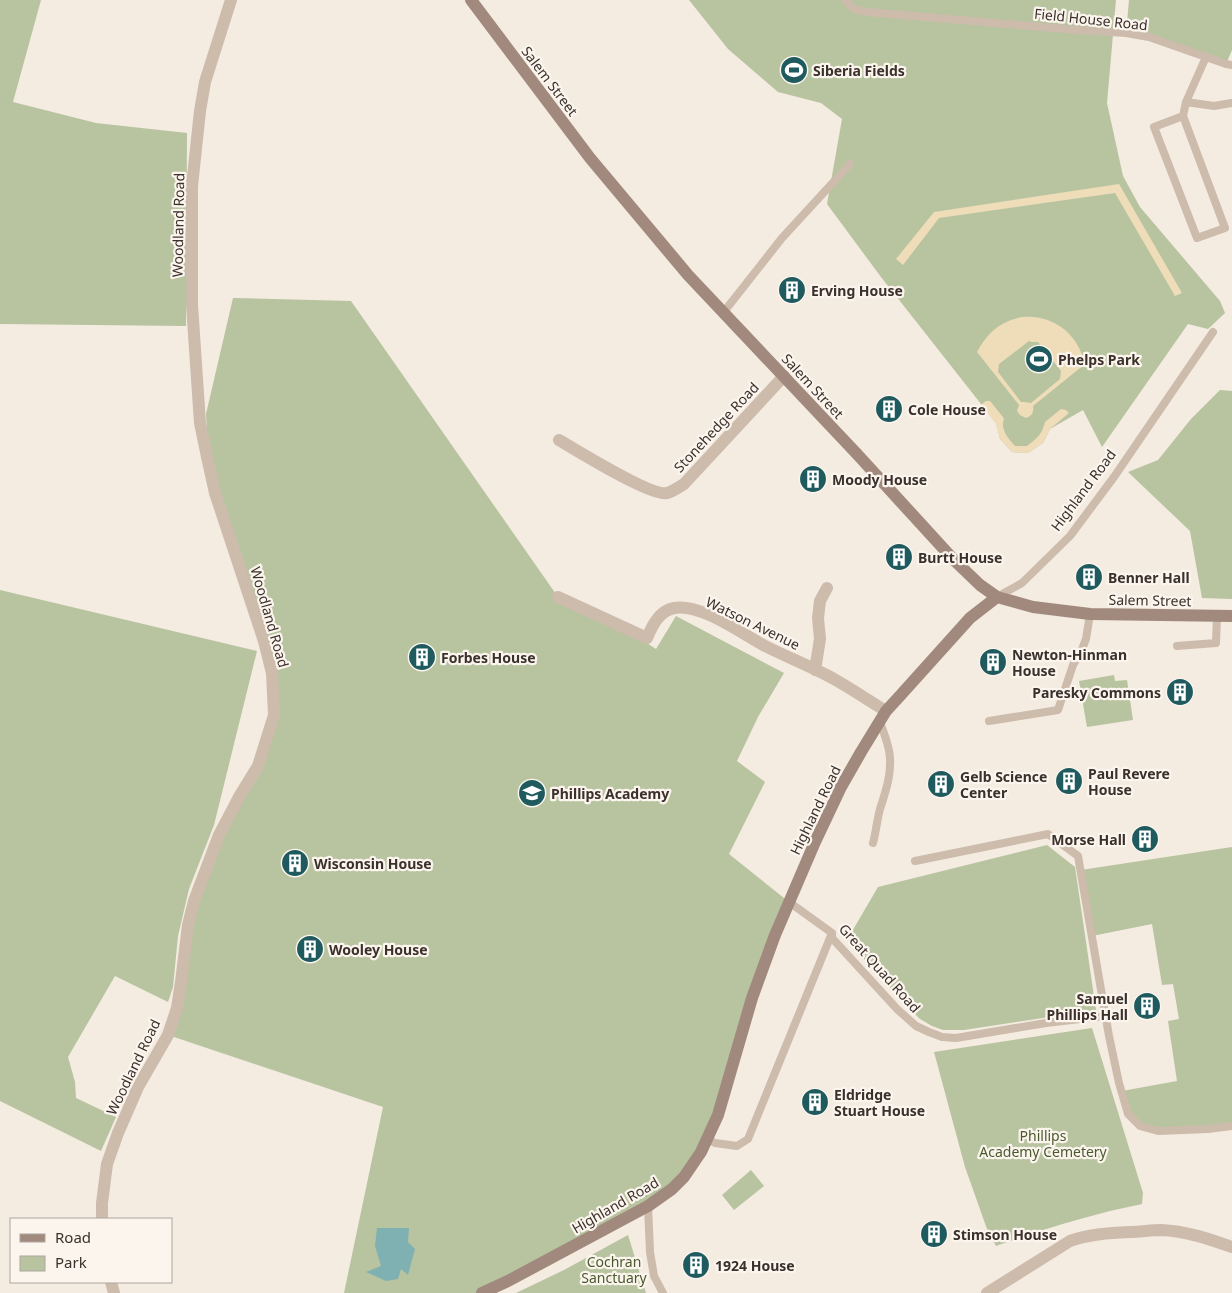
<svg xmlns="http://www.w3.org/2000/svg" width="1232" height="1293" font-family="'Noto Sans',sans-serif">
  <rect width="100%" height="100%" fill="#f4ebe1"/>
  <path fill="#b8c4a0" d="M0,0H41L13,102L96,123L187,133L186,326L0,324Z
    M689,0H1116L1107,103L1123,176L1140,207L1220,301L1225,313L1208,329L1188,324L1102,447L1083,410L1050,429L1043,443L1028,453L1012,452L1000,439L996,423L881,277L827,204L842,119L821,103L778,92L728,49Z
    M1129,0H1232V50L1226,64L1126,33Z
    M233,298L351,301L558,597L624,628L656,649L676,616L784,673L758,717L737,761L765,782L729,854L789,902L718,1115L672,1189L482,1293H344L383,1107L168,1035L199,889L274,715L272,673L209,467L206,414Z
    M1220,390L1232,391V599L1202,598L1190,531L1128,472L1158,460L1191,419Z
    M0,590L257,651L214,825L189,889L178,936L173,987L168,1002L115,976L68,1057L75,1082L76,1098L116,1117L101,1151L0,1101Z
    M1114,675L1115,681L1127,680L1133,720L1087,727L1079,681Z
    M1047,845L1075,867L1096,1010L964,1030H943L932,1026L920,1019L904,1003L847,940L878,887Z
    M1232,847V1126L1158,1131L1140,1126L1128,1114L1122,1091L1177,1081L1168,1021L1179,1019L1173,984L1162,985L1152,924L1092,936L1081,870Z
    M1092,1028L1143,1193L1142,1204C1092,1214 1044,1229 996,1246L987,1229L965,1167L934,1052Z
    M751,1170L764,1186L734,1210L722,1195Z
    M628,1235L646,1293H516L564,1270Z"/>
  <path fill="#efdcb8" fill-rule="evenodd" d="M1119,184L1182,293L1175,296L1115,193L939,218L903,265L896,259L934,212Z
    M1023,317C1054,315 1078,334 1085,364L1033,406C1034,412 1032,416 1026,418L1020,415L1017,411L1019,405L977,352C987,333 1001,320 1023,317ZM1029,341L1032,342H1038L1061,371L1060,379L1031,403L1025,402H1021L998,372L999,364Z
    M986,401H990L1003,417L1004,419C1000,429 1008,438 1015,446H1027C1038,437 1041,436 1045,422L1061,409L1066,410L1069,413L1050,429L1043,443L1028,453L1012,452L1000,439L996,424L984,408L980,411L977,408L978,407Z"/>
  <path fill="#7fb0b2" d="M377,1228H409L408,1242L415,1249L408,1275L401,1269L398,1279L386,1281L366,1272L381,1266L375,1246Z"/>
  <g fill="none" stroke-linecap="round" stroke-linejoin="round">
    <path stroke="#cdbbac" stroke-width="8" d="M845,0L854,9L867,12L1076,30L1126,33L1149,37L1226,64L1232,65
      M1206,57L1186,102L1214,106L1232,103
      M1183,116L1154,127L1197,238L1225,228L1183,116L1186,102
      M723,313L782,238L850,164
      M997,597L1022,583L1070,536L1114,477L1213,332
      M1177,646L1216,643L1217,616
      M989,721L1058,710L1073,665L1081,652L1086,639L1090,614
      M873,843C876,832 877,820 880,809C885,793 891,777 890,759C890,747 884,734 880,722
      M915,861L1048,834L1078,856L1109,1036L1119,1083L1128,1114L1140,1126L1158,1131L1208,1129L1232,1126
      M789,902L832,933V938L897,1009L916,1026L929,1032L942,1037L956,1038L1046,1023L1106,1016
      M707,1139L715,1143L737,1146L748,1139L832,933
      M648,1206L650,1252L654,1276L663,1293"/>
    <path stroke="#cdbbac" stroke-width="12" d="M559,440C576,450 652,497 667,493C672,492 679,487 684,484L784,376
      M558,597L647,638C652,626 659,611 674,608C701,603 742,634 765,646C787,657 812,667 834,679C852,689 869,701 886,711
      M815,670L820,639L818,618L820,601L827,588
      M102,1219V1203L107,1164L118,1133L138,1087L168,1035L177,1008L181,982L188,925L194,901L219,835L239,797L258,766L274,715L272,673L264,641L215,493L207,457L200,423L192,305V186L200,111L205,82L231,0
      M111,1282L114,1293
      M987,1293L1070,1241C1090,1234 1109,1233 1130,1232C1140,1232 1151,1230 1161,1230C1186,1231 1209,1239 1232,1247"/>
    <path stroke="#a18a7d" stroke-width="12" d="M471,0L590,158L688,275L857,454L953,559L980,585L997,597L1033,607L1090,614L1232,616
      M482,1293L508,1281L648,1206L672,1189L684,1177L701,1152L718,1115L752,998L775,935L815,842L841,787L861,752L886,711L898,698L970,618L997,597"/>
  </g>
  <defs>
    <g id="stadium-disc" transform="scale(1.4375)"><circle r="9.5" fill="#1f5a5e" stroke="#fbf5ee"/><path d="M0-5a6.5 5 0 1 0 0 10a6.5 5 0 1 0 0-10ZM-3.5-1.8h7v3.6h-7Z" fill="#fff"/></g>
    <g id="building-disc" transform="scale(1.4375)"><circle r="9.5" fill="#1f5a5e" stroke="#fbf5ee"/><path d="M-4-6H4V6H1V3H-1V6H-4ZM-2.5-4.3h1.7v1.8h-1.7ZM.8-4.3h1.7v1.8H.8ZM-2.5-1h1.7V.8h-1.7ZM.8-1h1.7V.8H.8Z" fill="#fff"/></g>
    <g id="school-disc" transform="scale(1.4375)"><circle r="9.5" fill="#1f5a5e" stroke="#fbf5ee"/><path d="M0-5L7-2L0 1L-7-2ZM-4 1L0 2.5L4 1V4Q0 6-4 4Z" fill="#fff"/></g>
  </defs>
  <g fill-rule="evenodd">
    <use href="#stadium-disc" x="794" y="70"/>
    <use href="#building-disc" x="792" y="290"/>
    <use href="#stadium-disc" x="1039" y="359"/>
    <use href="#building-disc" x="889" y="409"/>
    <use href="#building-disc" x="813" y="479"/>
    <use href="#building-disc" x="899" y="557"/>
    <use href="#building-disc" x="1089" y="577"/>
    <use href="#building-disc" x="422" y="657"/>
    <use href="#building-disc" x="993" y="662"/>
    <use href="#building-disc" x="1180" y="692"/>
    <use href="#building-disc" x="1069" y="781"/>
    <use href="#building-disc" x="941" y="784"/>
    <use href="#school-disc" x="532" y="793"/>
    <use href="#building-disc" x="1145" y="839"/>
    <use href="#building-disc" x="295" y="863"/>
    <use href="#building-disc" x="310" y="949"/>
    <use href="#building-disc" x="1147" y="1006"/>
    <use href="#building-disc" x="815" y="1102"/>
    <use href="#building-disc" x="934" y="1234"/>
    <use href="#building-disc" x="696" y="1265"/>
  </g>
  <g text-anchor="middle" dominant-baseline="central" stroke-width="4.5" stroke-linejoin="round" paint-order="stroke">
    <g font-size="14" fill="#3b302b" stroke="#fbf5ee">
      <text transform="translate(1091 19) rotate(6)">Field House Road</text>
      <text transform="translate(550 81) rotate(53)">Salem Street</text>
      <text transform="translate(178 225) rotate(-89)">Woodland Road</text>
      <text transform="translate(813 386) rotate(47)">Salem Street</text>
      <text transform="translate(716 427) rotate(-47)">Stonehedge Road</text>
      <text transform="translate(1083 490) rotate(-53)">Highland Road</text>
      <text transform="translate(1150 600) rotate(1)">Salem Street</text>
      <text transform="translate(270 617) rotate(74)">Woodland Road</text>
      <text transform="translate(753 623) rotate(26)">Watson Avenue</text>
      <text transform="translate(815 810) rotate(-64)">Highland Road</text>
      <text transform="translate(880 968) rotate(48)">Great Quad Road</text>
      <text transform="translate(133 1067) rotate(-64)">Woodland Road</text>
      <text transform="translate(615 1205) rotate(-30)">Highland Road</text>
    </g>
    <g font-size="14" font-weight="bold" fill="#3b302b" stroke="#fbf5ee" text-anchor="start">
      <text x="813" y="70">Siberia Fields</text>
      <text x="811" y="290">Erving House</text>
      <text x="1058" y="359">Phelps Park</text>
      <text x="908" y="409">Cole House</text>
      <text x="832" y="479">Moody House</text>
      <text x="918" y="557">Burtt House</text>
      <text x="1108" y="577">Benner Hall</text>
      <text x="1012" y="654">Newton-Hinman<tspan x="1012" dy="16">House</tspan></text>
      <text x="441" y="657">Forbes House</text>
      <text x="1161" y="692" text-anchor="end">Paresky Commons</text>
      <text x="1088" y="773">Paul Revere<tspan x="1088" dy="16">House</tspan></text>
      <text x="960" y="776">Gelb Science<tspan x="960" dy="16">Center</tspan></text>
      <text x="551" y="793">Phillips Academy</text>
      <text x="1126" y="839" text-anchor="end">Morse Hall</text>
      <text x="314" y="863">Wisconsin House</text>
      <text x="329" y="949">Wooley House</text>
      <text x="1128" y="998" text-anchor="end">Samuel<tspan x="1128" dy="16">Phillips Hall</tspan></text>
      <text x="834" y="1094">Eldridge<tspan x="834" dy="16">Stuart House</tspan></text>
      <text x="953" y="1234">Stimson House</text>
      <text x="715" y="1265">1924 House</text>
    </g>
    <g font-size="14" fill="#4a5a2e" stroke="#fbf5ee">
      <text x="1043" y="1135">Phillips<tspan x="1043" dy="16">Academy Cemetery</tspan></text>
      <text x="614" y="1261">Cochran<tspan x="614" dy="16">Sanctuary</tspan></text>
    </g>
  </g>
  <rect x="10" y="1218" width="162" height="65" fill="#fbf5ee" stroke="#aea6a0"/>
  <rect x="20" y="1234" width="25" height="8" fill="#a18a7d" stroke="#aea6a0"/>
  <text x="55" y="1243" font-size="15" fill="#3b302b">Road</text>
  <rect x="20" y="1256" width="25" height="15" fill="#b8c4a0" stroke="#aea6a0"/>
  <text x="55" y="1268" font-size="15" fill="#3b302b">Park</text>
</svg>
